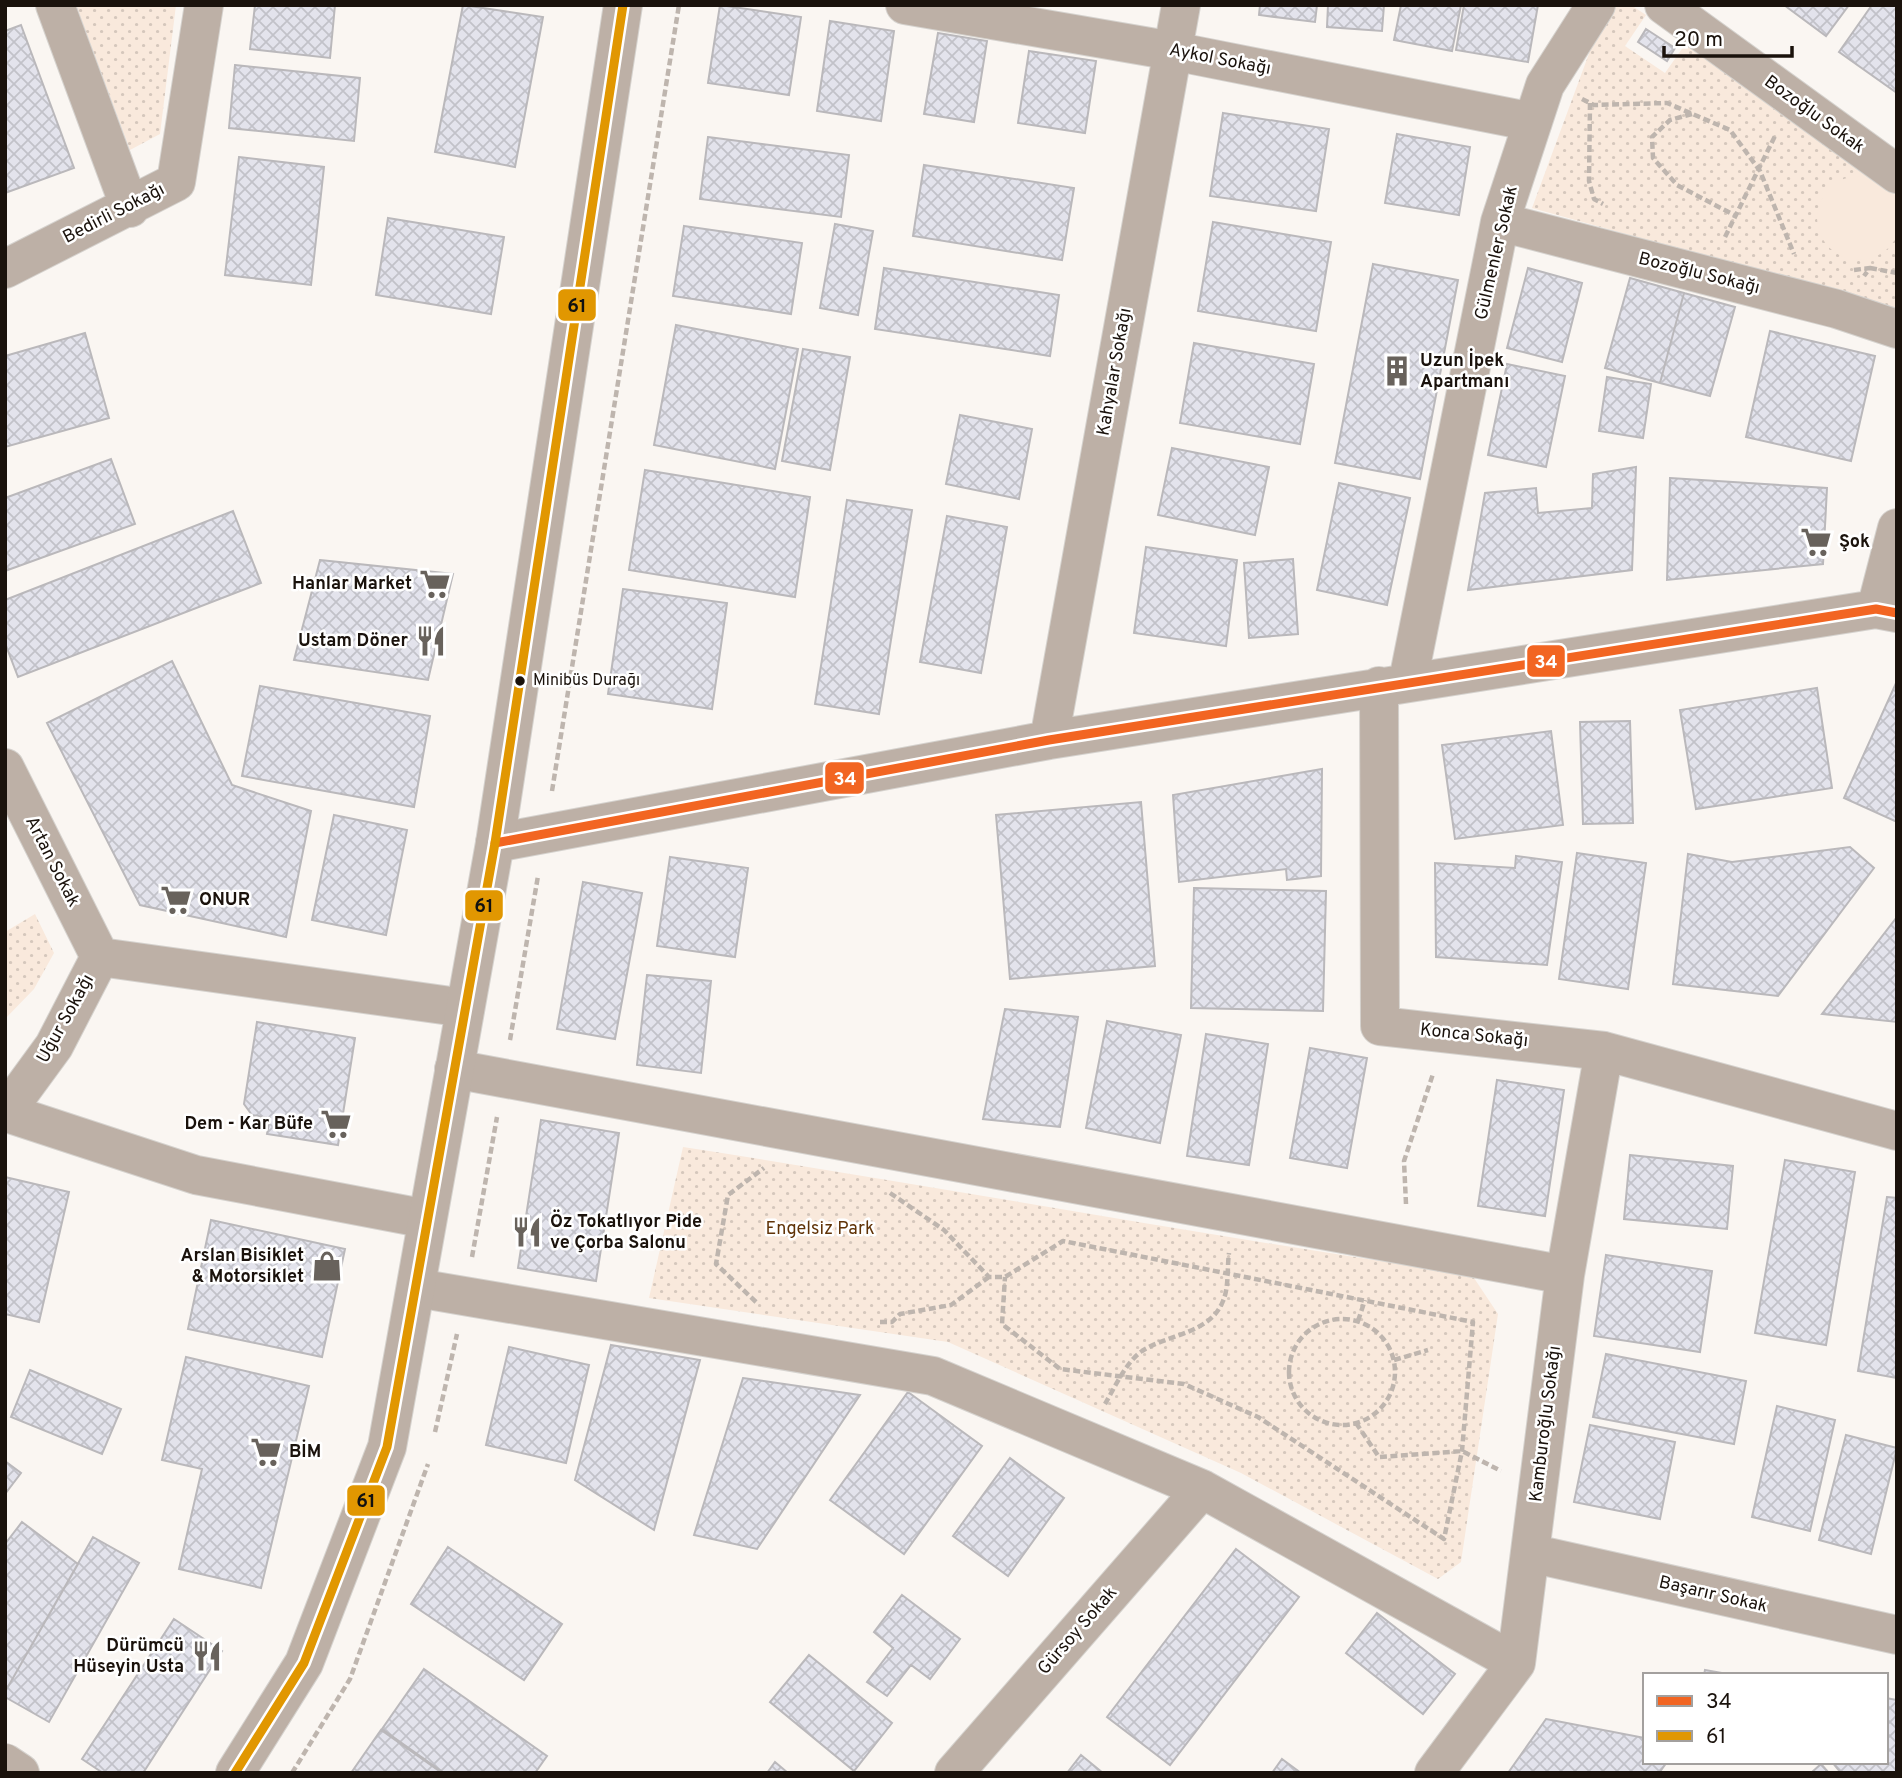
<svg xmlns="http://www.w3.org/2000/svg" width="1902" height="1778" font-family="Overpass,sans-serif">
  <defs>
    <pattern id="grass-dots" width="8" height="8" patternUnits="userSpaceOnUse" patternTransform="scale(1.75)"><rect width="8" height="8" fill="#f9e9dc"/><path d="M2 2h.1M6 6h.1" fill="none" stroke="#d5c7bc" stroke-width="1.8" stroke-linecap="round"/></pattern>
    <pattern id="building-cross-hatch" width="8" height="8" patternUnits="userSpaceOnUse" patternTransform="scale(1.75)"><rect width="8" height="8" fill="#e3e3ec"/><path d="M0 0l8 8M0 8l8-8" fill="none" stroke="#c2c2c9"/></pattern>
  </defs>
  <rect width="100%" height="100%" fill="#faf6f2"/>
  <path fill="url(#grass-dots)" d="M76,5H176L160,134L130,150Z
    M1614,5H1631L1646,15L1625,46L1665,73L1686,43L1897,190V309L1532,208L1594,40Z
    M35,914L54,953L34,989L5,1019V932Z
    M683,1147C946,1188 1208,1236 1472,1275L1498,1314L1461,1562L1438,1579L1241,1473L948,1342L649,1298Z"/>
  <path fill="#f9e9dc" d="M1817 218a42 42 0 1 1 84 0a42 42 0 1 1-84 0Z"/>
  <path fill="url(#building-cross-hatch)" stroke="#bab8bb" stroke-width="2" d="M255,5H335L330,58L250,49Z
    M463,5L543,17L515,167L435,152Z
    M720,5L801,17L789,95L708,83Z
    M1260,5H1317L1315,22L1259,15Z
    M1328,5H1384L1382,31L1327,27Z
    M1401,5H1461L1452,51L1394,40Z
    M1464,5H1538L1528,62L1456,50Z
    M1784,5H1849L1826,36Z
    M1872,5H1897V93L1839,52Z
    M830,21L894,31L881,121L817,111Z
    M21,25L74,168L5,193V31Z
    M1646,29L1675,48L1667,61L1638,42Z
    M938,33L987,41L974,122L924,114Z
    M1029,51L1096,61L1085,133L1018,123Z
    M235,65L360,78L354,141L229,128Z
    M1223,113L1329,129L1316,211L1210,196Z
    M1397,134L1470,147L1459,215L1385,203Z
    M708,137L849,155L841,217L700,199Z
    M239,157L324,167L311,285L225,275Z
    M924,165L1074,188L1062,260L913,236Z
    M388,218L504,237L491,314L376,295Z
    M1213,222L1331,242L1316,331L1198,311Z
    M835,224L873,231L858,315L820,308Z
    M684,226L802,243L791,314L673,296Z
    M1373,264L1458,280L1420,479L1335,463Z
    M884,268L1059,295L1050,356L875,329Z
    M1528,268L1582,283L1562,362L1507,348Z
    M1630,278L1684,293L1660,383L1605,368Z
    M1684,293L1735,307L1710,396L1660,383Z
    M676,325L798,349L775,469L654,445Z
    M1770,331L1875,356L1851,461L1746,437Z
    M85,333L109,418L5,447V356Z
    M1194,343L1314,364L1300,444L1180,423Z
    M803,349L850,357L830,470L782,461Z
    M1507,364L1565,376L1546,467L1488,455Z
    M1607,377L1651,384L1643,438L1599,431Z
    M960,415L1032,429L1019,499L946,484Z
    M1172,448L1269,467L1255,535L1158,515Z
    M111,459L135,524L5,571V498Z
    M1636,467L1632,570L1468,590L1485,493L1536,488L1538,513L1592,508L1593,474Z
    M645,470L810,497L795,597L629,570Z
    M1670,478L1827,488L1823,564L1667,580Z
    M1339,483L1410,498L1387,605L1317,590Z
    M847,500L912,510L879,714L815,704Z
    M233,511L261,583L18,677L5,643V600Z
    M947,516L1007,527L981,673L920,662Z
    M1146,547L1237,560L1226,646L1134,633Z
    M1293,559L1298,634L1249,638L1244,563Z
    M320,560L453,574L428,680L294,660Z
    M623,589L727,603L712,709L608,694Z
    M172,661L232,785L311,811L286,937L140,905L47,723Z
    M1897,681V822L1844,798Z
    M260,686L430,716L414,807L242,776Z
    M1817,688L1832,788L1696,809L1680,710Z
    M1630,721L1633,823L1583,824L1580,722Z
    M1551,731L1563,825L1455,839L1442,745Z
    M1322,769L1321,876L1287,880L1286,869L1179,882L1173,795Z
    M1141,802L1155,966L1010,979L996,815Z
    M334,815L407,830L386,935L312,920Z
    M1850,847L1874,868L1778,996L1673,984L1688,854L1732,862Z
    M1577,853L1646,863L1628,989L1559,979Z
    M1516,856L1562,862L1547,965L1436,957L1435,863L1515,868Z
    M670,857L748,868L735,957L657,946Z
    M583,882L642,893L615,1039L557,1029Z
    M1194,888L1326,891L1323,1011L1191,1008Z
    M1897,917V1022L1822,1014Z
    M647,975L711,981L701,1073L637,1065Z
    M1005,1009L1078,1017L1060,1127L983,1119Z
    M1107,1021L1181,1035L1160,1143L1086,1128Z
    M257,1022L355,1038L338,1145L267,1134L270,1118L252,1115L244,1104Z
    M1206,1034L1268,1044L1249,1165L1187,1156Z
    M1310,1048L1367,1058L1347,1168L1290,1158Z
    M1497,1080L1564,1090L1545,1216L1478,1206Z
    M541,1120L619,1133L596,1281L518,1268Z
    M1630,1155L1733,1166L1727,1229L1624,1219Z
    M1785,1160L1855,1172L1826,1345L1755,1333Z
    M5,1177L69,1192L39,1322L5,1314Z
    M1887,1197L1897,1198V1378L1858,1371Z
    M211,1220L345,1249L322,1357L188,1329Z
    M1606,1255L1712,1271L1700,1352L1594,1336Z
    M611,1345L700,1360L654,1530L575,1480Z
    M509,1347L589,1365L566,1463L486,1445Z
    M1606,1354L1746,1381L1734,1444L1593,1417Z
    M186,1357L309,1386L261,1588L179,1569L202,1469L162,1460Z
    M30,1370L121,1409L102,1454L11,1417Z
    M743,1378L860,1395L757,1549L694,1535Z
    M908,1392L982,1446L904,1554L830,1500Z
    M1777,1406L1835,1420L1810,1531L1752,1517Z
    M1590,1425L1675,1442L1660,1519L1574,1502Z
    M1846,1435L1897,1448L1871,1554L1819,1540Z
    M1010,1458L1064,1498L1008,1576L953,1536Z
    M5,1461L21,1473L5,1494Z
    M22,1522L78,1564L5,1692V1544Z
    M93,1537L139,1563L49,1722L5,1697V1692Z
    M448,1547L562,1624L524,1680L411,1604Z
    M1236,1549L1299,1597L1170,1765L1107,1717Z
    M902,1595L960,1639L930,1679L911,1665L887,1696L867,1682L893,1648L874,1632Z
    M1377,1613L1455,1674L1423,1714L1346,1653Z
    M174,1619L222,1651L143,1773H103L82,1759Z
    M809,1655L892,1723L854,1771L770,1702Z
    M424,1669L547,1756L535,1773H444L382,1729Z
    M1705,1670L1733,1675H1704Z
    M1886,1698L1897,1700V1773H1841L1832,1762H1886Z
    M1546,1719L1645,1738V1762H1667L1659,1773H1508Z
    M381,1730L442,1773H351Z
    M1081,1755L1103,1773H1067Z
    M1282,1759L1301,1773H1272Z
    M775,1762L788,1773H767Z
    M1821,1764L1829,1773H1811Z"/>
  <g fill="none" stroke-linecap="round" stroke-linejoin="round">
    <g stroke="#d5d2ce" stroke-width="40">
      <path id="minor" d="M55,5L130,208
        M905,5L1173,51L1533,122
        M1664,5L1897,174
        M1500,222L1837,309L1897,329
        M5,269L176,182L204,5
        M1876,609L1897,528
        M1408,681L1500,222L1545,85L1596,5
        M1379,686L1380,1026L1604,1051L1897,1131
        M1049,740L1181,5
        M5,768L100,957
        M495,843L1049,740L1876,609L1897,613
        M100,957L465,1008
        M454,1069L1565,1275
        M5,1113L54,1046L100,957
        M7,1113L196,1175L427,1219
        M417,1288L933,1376L1202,1489L1516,1663
        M1530,1553L1897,1635
        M5,1763L20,1773
        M954,1773L1202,1489
        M1434,1773L1516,1663L1565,1275L1604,1051"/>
    </g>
    <g stroke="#d5d2ce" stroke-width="40">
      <path id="tertiary" d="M235,1773L304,1663L387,1447L495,843L623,5"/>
    </g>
    <path stroke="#beb5ae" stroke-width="4.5" stroke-dasharray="7 3.5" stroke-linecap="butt" d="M1582,99L1594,105L1667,103L1730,130L1760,171L1794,254
      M1590,103L1589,181L1594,199L1603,204
      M1692,114L1670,120L1652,137L1653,158L1677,185L1736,216
      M1725,237L1775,136
      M1870,268L1897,273
      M1854,270L1870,268L1864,276
      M552,791L679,5
      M510,1040L538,876
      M890,1193L944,1230L989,1277H1005L1063,1241L1473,1322L1462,1451L1444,1539L1258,1417L1184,1384L1060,1369L1002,1324L1005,1277
      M1406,1204L1404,1161L1433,1074
      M472,1257L497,1117
      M756,1302L716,1264L728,1195L764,1168
      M1289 1372a53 53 0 1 1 106 0a53 53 0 1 1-106 0Z
      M1358,1321L1365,1300
      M880,1322H892L900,1314L951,1305L989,1277
      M1394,1360L1428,1350
      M1105,1404C1115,1387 1126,1362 1142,1351C1168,1334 1210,1334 1223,1301C1229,1288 1227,1267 1229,1253
      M1356,1423L1379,1457L1462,1451L1501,1471
      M435,1432L457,1334
      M292,1773L350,1679L428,1464"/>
    <use href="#minor" stroke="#bdb0a6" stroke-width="38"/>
    <use href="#tertiary" stroke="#bdb0a6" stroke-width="38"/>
    <g stroke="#fff" stroke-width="14">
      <path id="bus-1" d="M495,843L1049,740L1876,609L1897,613"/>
    </g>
    <g stroke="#fff" stroke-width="14">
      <path id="bus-2" d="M235,1773L304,1663L387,1447L495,843L623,5"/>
    </g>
    <use href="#bus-1" stroke="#f26522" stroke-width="9"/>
    <use href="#bus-2" stroke="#e19701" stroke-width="9"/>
  </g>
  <defs>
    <g id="building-bare" transform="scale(2.415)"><path d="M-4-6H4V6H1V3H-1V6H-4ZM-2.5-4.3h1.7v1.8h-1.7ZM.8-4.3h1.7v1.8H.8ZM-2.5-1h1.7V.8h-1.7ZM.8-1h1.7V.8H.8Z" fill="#68625c" stroke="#fff" stroke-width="2.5" paint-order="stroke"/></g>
    <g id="supermarket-bare" transform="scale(2.415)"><path d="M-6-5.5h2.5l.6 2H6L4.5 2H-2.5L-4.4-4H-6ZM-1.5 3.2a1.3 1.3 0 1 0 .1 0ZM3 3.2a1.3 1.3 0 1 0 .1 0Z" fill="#68625c" stroke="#fff" stroke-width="2.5" paint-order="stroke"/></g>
    <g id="restaurant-bare" transform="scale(2.415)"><path d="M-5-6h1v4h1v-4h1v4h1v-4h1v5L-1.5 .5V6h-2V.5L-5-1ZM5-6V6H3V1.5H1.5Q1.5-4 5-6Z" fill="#68625c" stroke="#fff" stroke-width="2.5" paint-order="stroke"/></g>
    <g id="shop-bare" transform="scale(2.415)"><path d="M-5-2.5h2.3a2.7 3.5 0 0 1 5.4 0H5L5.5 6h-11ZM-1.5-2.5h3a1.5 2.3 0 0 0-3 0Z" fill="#68625c" stroke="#fff" stroke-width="2.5" paint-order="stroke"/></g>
  </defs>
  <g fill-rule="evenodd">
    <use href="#building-bare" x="1397" y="371"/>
    <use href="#supermarket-bare" x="1816" y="542"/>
    <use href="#supermarket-bare" x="435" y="584"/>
    <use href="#restaurant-bare" x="431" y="641"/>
    <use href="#supermarket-bare" x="176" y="900"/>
    <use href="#supermarket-bare" x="336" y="1124"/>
    <use href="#restaurant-bare" x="527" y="1232"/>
    <use href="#shop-bare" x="327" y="1266"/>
    <use href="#supermarket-bare" x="266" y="1452"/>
    <use href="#restaurant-bare" x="207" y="1656"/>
  </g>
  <circle fill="#1a120c" stroke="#fff" stroke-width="2.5" cx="520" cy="681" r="6"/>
  <g text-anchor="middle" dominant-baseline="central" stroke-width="5" stroke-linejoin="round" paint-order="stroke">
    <g font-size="16" fill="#1a120c" stroke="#fff" text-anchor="start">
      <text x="533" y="681">Minibüs Durağı</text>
    </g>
    <g font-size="18" fill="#1a120c" stroke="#fff">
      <text transform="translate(1220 60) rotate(11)">Aykol Sokağı</text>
      <text transform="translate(1814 115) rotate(36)">Bozoğlu Sokak</text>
      <text transform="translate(114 214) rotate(-27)">Bedirli Sokağı</text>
      <text transform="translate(1497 253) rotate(-77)">Gülmenler Sokak</text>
      <text transform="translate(1699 274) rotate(14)">Bozoğlu Sokağı</text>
      <text transform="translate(1115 372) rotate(-80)">Kahyalar Sokağı</text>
      <text transform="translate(52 862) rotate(63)">Artan Sokak</text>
      <text transform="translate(66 1019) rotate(-61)">Uğur Sokağı</text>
      <text transform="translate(1474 1036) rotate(6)">Konca Sokağı</text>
      <text transform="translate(1546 1424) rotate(-83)">Kamburoğlu Sokağı</text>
      <text transform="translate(1713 1595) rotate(13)">Başarır Sokak</text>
      <text transform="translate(1078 1631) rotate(-49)">Gürsoy Sokak</text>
    </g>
    <g font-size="18" font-weight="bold" fill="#1a120c" stroke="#fff" text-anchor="start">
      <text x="1420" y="361">Uzun İpek<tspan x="1420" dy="21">Apartmanı</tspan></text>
      <text x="1839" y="542">Şok</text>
      <text x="412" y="584" text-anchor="end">Hanlar Market</text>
      <text x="408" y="641" text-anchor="end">Ustam Döner</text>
      <text x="199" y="900">ONUR</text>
      <text x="313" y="1124" text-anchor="end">Dem - Kar Büfe</text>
      <text x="550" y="1222">Öz Tokatlıyor Pide<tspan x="550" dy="21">ve Çorba Salonu</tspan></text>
      <text x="304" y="1256" text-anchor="end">Arslan Bisiklet<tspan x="304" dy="21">&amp; Motorsiklet</tspan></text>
      <text x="289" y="1452">BİM</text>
      <text x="184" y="1646" text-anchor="end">Dürümcü<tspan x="184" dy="21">Hüseyin Usta</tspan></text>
    </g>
    <g font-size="18" fill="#603307" stroke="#fff">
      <text x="820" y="1229">Engelsiz Park</text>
    </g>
  </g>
  <g stroke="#fff" stroke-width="2.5">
    <rect x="557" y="288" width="40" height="34" rx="7" fill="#e19701"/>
    <rect x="1526" y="644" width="40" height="34" rx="7" fill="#f26522"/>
    <rect x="824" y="761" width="41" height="34" rx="7" fill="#f26522"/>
    <rect x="464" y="889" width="40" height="33" rx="7" fill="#e19701"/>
    <rect x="346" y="1484" width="40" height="33" rx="7" fill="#e19701"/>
  </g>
  <g font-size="19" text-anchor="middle" font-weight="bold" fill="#fff">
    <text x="1546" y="668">34</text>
    <text x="845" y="785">34</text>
  </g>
  <g font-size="19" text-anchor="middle" font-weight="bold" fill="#111">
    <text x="577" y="312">61</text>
    <text x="484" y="912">61</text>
    <text x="366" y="1507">61</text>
  </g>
  <rect width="1902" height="1778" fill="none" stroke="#1a120c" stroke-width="14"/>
  <rect x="1643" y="1673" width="245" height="91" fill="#ffffff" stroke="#a3a09e" stroke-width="2"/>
  <rect x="1657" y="1696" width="35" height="10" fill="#f26522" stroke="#a3a09e" stroke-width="2"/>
  <text x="1706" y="1708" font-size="21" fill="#1a120c">34</text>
  <rect x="1657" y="1731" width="35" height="10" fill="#e19701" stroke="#a3a09e" stroke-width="2"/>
  <text x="1706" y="1743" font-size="21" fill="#1a120c">61</text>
  <path d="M1664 46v10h128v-10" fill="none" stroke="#1a120c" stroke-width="3.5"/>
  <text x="1674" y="46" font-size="21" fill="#1a120c" stroke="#ffffff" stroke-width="5" paint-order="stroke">20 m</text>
</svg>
